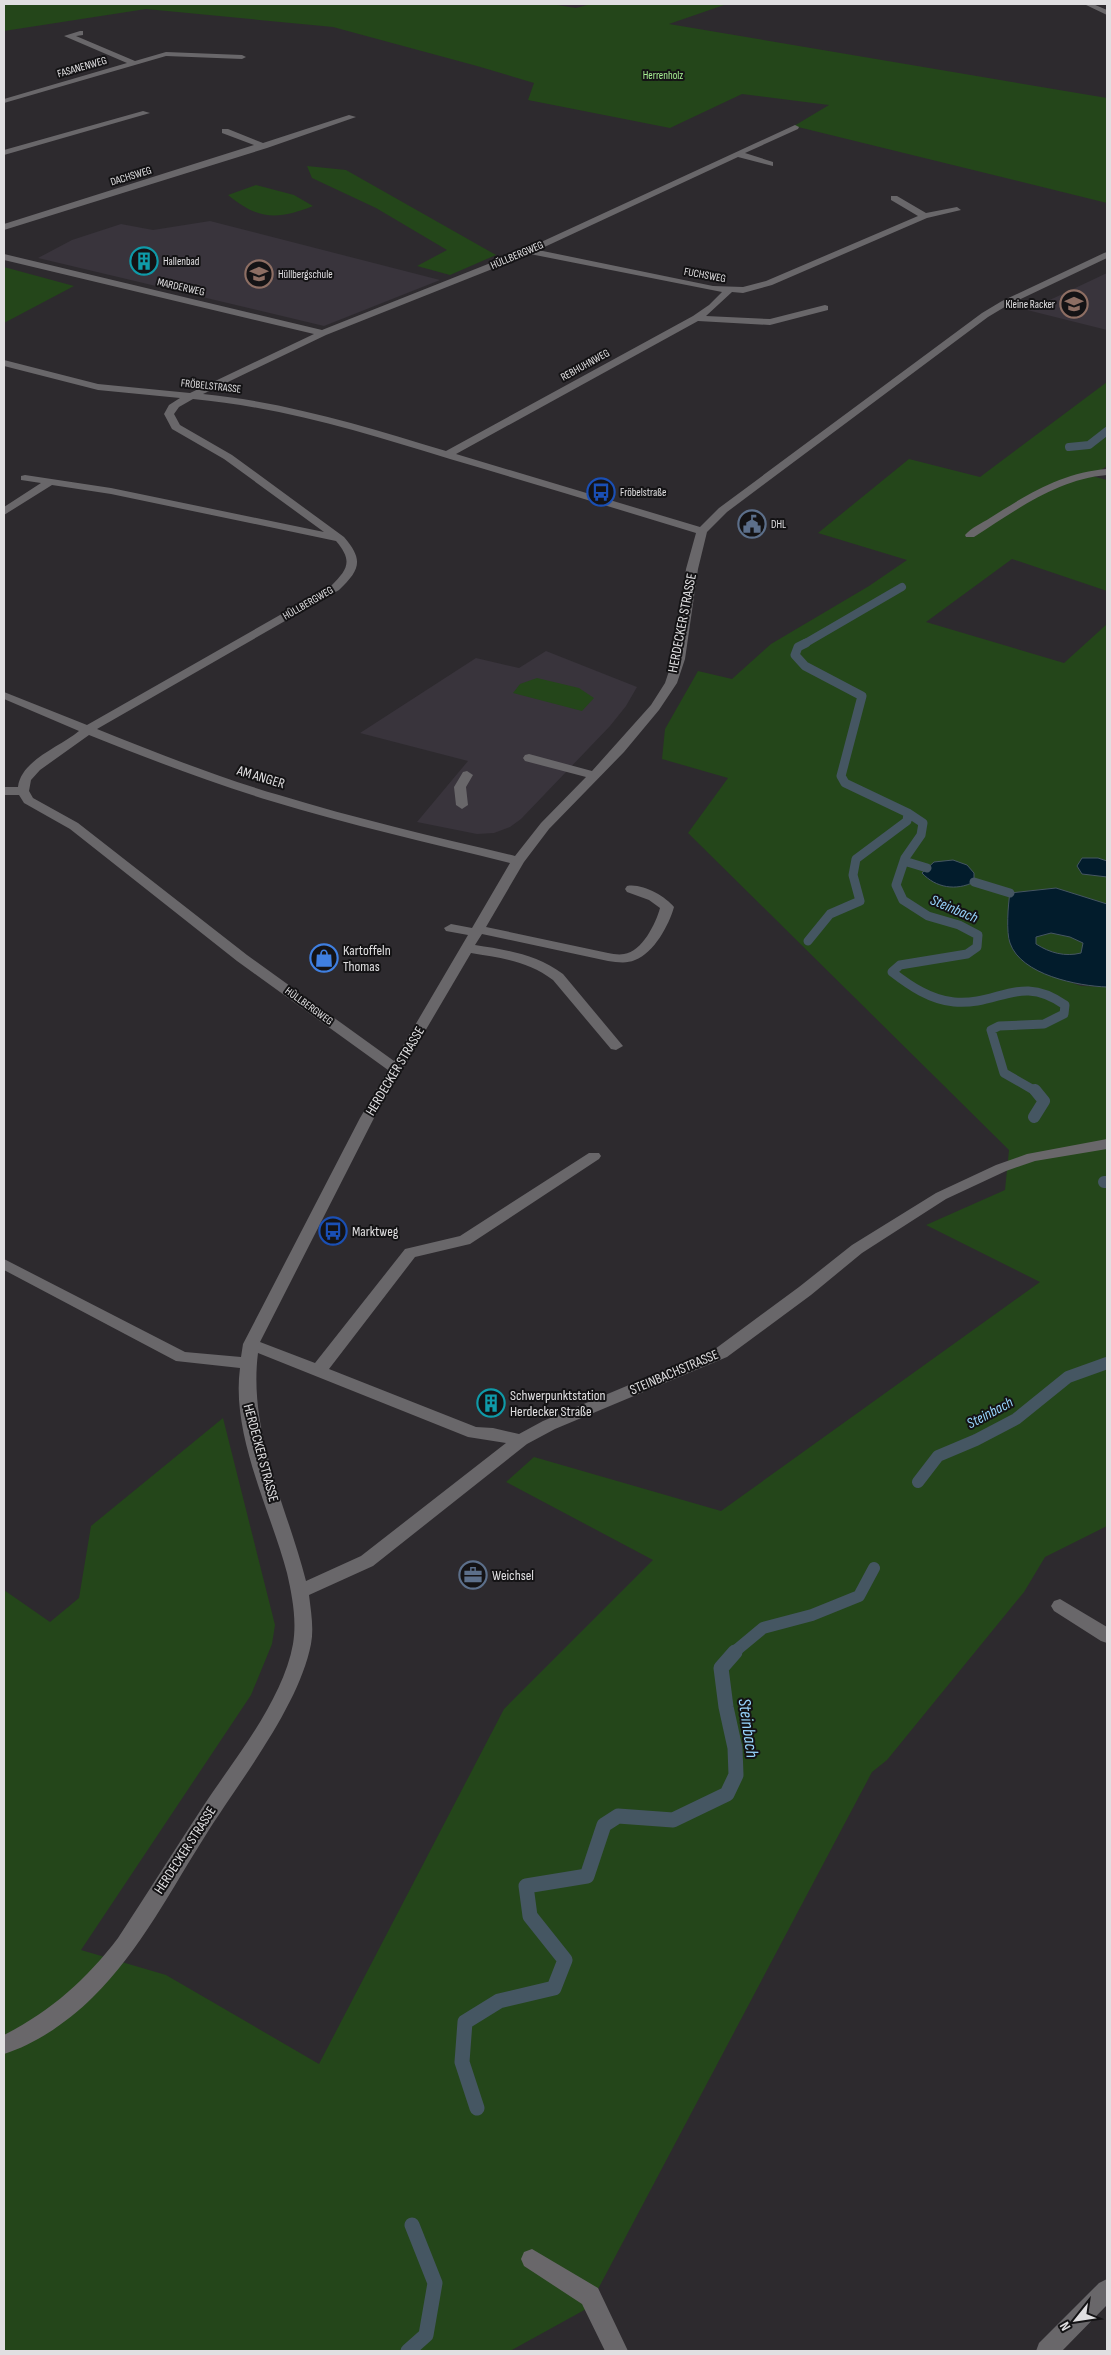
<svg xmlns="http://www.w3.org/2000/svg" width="1111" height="2355" font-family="'Sofia Sans Condensed',sans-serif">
  <rect width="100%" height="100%" fill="#2d2a2e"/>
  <path fill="#39343c" d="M210,221L440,280L324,326L38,258L72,240L121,224L153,230Z
    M1107,273V330L1027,310L1054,298Z
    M546,651L637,687L626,706L610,726L521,819L510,827L494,833L477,834L417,822L468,761L360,733L476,658L519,668Z"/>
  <path fill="#24461a" d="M4,4H551L576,8L591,4H727L669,24L1107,98V203L794,126L829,105L742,94L670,128L528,100L534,83L477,66L333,27L146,9L4,31Z
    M307,166L346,170L496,255L450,275L417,266L447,250L376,208L312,178Z
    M256,185L294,195L313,206C278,220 258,220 228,195Z
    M4,267L74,286L4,323Z
    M1107,382V466L1092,476L1107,480V591L1012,559L926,622L1064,663L1107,624V861L1098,858L1082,874L1107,877V904L1056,888L1010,893L1009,913L1038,971L1081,986L1107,987V1526L1045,1557L1024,1592L887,1760L872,1772L588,2308L510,2351H4V1590L50,1622L79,1598L91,1526L223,1418L275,1625L272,1644L251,1695L81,1950L166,1975L319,2064L504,1709L653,1560L506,1482L534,1457L721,1511L1040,1282L926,1225L1005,1190L1009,1150L688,833L728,778L662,759L665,729L698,671L732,679L771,644L869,586L907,560L818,533L909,459L980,477Z
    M537,678L579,688L594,698L582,711L513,693L520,684Z
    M1051,933L1070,937L1083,943L1081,954C1064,957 1050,953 1036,944V937Z"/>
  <path fill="#021c2c" stroke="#455662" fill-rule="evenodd" d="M1082,858H1098L1107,861V877L1082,874L1077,866Z
    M953,860L967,865L974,873V882C956,891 936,888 922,873L934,862Z
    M1056,888L1107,904V987C1078,986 1021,975 1010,943C1006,933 1008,904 1010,893ZM1051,933L1070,937L1083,943L1081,953C1065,957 1050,953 1036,944V937Z"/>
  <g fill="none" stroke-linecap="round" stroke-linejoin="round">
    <path stroke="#455662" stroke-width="8" d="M1069,447L1089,445L1107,431
      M804,644L902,587"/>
    <path stroke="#455662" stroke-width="9" d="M806,643L798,647L795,655L805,666L862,696L841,776L845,783L908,813L923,823L921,835L905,858L896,885L903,900L928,916L959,925L978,935L977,947L967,954L900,965L892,972C910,986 931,1000 954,1002C999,1006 1020,973 1065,1005L1064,1014L1044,1024L999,1026L991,1030L1004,1073L1037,1092
      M904,861L927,868
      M974,882L1010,893
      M808,941L830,914L860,901L853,875L856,859L907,821L908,813"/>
    <path stroke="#455662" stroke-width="12" d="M1034,1117L1044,1101L1035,1090
      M1104,1182H1107
      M918,1482L938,1456L976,1440L1016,1419L1068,1377L1107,1363
      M733,1653L763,1628L812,1615L859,1596L874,1568"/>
    <path stroke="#455662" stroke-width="15" d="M477,2108L462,2062L465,2022L499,2001L554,1988L565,1960L530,1916L526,1886L587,1876L604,1825L618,1816L673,1820L727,1794L736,1775L735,1748L726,1707L721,1668L735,1652
      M408,2351L426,2335L435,2283L412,2225"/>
    <path fill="#69676a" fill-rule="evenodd" d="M1084,4H1093L1107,10V15Z
      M80,31H83V35L76,36L135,61L166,52L242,55L246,57L242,59L166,56L4,103V99L127,63L64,36Z
      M143,111L150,113L4,155V150Z
      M349,115L356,117L267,148L4,230V224L254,145L222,133V129H228L263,143Z
      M795,125L799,127L798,129L745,153L773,162V166L738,157L538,250L713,286L743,287L766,281L918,216L891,200V196H897L926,213L957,207L961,210L927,218L772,285L743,293L732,292L706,316L770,319L825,305L828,306V310L770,325L698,321L456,454L700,527L719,508L982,313L1002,301L1104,253L1107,252V258L1008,305L988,317L727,512L707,532L698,569L685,659L677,683L659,710L624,752L549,829L524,862L486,927L608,953C613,954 619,955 624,954C642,952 656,923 660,908L649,900L627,892L625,889L627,886C642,883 665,896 674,907C669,925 654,953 635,960C626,964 617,962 608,961L482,934L475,945C507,950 536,954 563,974L623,1046L616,1050L611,1049L553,980C528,961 501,958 471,953L374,1118L260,1342L315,1363L405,1249L460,1236L589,1153H599L601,1156L599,1159L470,1244L415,1257L329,1369L476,1427L493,1428L519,1434L543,1421L715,1349L799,1287L852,1245L936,1193L996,1165L1027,1154L1107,1139V1149L1035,1161L1006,1171L946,1199L862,1253L811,1295L727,1357L555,1429L527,1444L373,1566L309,1595C311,1612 314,1628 311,1644C299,1706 241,1779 207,1833C172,1888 140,1951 93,1997C69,2021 36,2044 4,2054V2035C51,2011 86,1980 118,1938C147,1894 175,1849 204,1805C235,1758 283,1700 293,1644C297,1620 292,1595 287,1573C270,1509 231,1435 240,1368L176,1361L4,1270V1259L185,1352L241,1357L243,1344L360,1118L388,1070L237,961L70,829L24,803L19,795H4V787H18C21,760 60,747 79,731L4,699V692L87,725L331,586C348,569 353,561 336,541L111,494L52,485L4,515V507L41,483L21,480V476L25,475L111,488L324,532L224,459L172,429L164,414L169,405L180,398L98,390L4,366V360L98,384L190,393L314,334L4,260V254L322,330L526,249ZM530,254L722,292L709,305L693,316L446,451C367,427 286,402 203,394L326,335ZM193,399C281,407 366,433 450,459C532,483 614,508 696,533L686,569L673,659L665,683L651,705L592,771L529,754L525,755L523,758L525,761L586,777L541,823L515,856C436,837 357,819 279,795C217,777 157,753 97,729L339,590C360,570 364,560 344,537L232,455L180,425L174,414L179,407ZM89,735C149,759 209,782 271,801C350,825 430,843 510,863L472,928L451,924L444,928L446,931L468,935L394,1061L247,955L78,823L33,798L29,791L31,780L40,770ZM258,1353L468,1437L506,1443L361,1556L306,1581C287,1506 248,1433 258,1353Z
      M1107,469V475C1057,479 1015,511 974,537H966L965,535C971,528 982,523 990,518C1026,495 1063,472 1107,469Z
      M467,771L473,775L466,787L468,805L462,809L456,805L454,787L463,772Z
      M1060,1599L1107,1627V1643L1101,1641L1054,1611L1051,1606L1054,1601Z
      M532,2249L598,2288L628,2351H605L582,2304L524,2266L521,2259L524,2252Z
      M1107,2279V2305L1062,2351H1036L1039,2343L1099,2283Z"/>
  </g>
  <defs>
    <g id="building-ring" transform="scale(1.4375)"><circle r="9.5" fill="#141315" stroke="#0f9aa8" stroke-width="1.5"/><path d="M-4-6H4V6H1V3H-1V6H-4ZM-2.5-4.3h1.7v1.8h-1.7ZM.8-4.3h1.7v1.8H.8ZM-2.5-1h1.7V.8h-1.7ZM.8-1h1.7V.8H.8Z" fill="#0f9aa8"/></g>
    <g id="school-ring" transform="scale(1.4375)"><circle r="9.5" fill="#141315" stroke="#8d6e63" stroke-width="1.5"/><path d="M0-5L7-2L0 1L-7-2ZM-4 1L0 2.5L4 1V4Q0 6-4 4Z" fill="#8d6e63"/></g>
    <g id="bus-ring" transform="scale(1.4375)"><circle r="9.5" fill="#141315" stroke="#1a4fb4" stroke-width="1.5"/><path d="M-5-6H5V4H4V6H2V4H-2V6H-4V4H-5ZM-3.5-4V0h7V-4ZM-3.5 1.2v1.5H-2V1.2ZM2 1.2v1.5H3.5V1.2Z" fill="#1a4fb4"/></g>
    <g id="civic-ring" transform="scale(1.4375)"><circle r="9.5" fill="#141315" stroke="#5c6f8a" stroke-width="1.5"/><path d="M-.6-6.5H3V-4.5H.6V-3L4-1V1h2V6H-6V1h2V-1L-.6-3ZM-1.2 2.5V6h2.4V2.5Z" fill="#5c6f8a"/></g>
    <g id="shop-ring" transform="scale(1.4375)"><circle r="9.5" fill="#141315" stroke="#3f7fe0" stroke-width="1.5"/><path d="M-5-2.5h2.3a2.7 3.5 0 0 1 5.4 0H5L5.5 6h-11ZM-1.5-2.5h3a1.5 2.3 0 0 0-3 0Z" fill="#3f7fe0"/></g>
    <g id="office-ring" transform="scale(1.4375)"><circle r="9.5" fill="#141315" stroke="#5c6f8a" stroke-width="1.5"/><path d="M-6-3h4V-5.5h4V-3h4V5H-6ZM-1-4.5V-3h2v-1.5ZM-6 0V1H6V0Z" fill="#5c6f8a"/></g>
  </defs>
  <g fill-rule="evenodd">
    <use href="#building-ring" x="144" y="261"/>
    <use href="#school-ring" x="259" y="274"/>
    <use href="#school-ring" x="1074" y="304"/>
    <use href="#bus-ring" x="601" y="492"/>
    <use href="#civic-ring" x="752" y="524"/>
    <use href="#shop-ring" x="324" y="958"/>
    <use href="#bus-ring" x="333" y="1231"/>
    <use href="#building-ring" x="491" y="1403"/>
    <use href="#office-ring" x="473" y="1575"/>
  </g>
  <g text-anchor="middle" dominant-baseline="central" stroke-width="4" stroke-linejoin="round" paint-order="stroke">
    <g font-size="11" fill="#e0dfe1" stroke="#141315">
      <text transform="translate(82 67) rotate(-16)">FASANENWEG</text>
      <text transform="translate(131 176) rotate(-17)">DACHSWEG</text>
      <text transform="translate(517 255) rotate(-23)">HÜLLBERGWEG</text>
      <text transform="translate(705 275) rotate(10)">FUCHSWEG</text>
      <text transform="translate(181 287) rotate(13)">MARDERWEG</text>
      <text transform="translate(585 365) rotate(-29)">REBHUHNWEG</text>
      <text transform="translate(211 386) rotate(6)">FRÖBELSTRASSE</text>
      <text transform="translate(308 603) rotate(-30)">HÜLLBERGWEG</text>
      <text transform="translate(309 1006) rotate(36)">HÜLLBERGWEG</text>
    </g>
    <g font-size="11" fill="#a7f093" stroke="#141315">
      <text x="663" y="75">Herrenholz</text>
    </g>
    <g font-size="11" fill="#e0dfe1" stroke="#141315" text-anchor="start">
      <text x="163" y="261">Hallenbad</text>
      <text x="278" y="274">Hüllbergschule</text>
      <text x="1055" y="304" text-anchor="end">Kleine Racker</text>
      <text x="620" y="492">Fröbelstraße</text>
      <text x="771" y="524">DHL</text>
    </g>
    <g font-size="14" fill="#e0dfe1" stroke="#141315">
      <text transform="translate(682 623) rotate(-79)">HERDECKER STRASSE</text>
      <text transform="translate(261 777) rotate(17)">AM ANGER</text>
      <text transform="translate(395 1071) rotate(-59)">HERDECKER STRASSE</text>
      <text transform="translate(674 1372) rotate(-23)">STEINBACHSTRASSE</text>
      <text transform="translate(261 1453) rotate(75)">HERDECKER STRASSE</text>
      <text transform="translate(185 1850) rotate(-57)">HERDECKER STRASSE</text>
    </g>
    <g font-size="14" fill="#e0dfe1" stroke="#141315" text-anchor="start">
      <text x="343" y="950">Kartoffeln<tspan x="343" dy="16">Thomas</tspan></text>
      <text x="352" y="1231">Marktweg</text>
      <text x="510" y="1395">Schwerpunktstation<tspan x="510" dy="16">Herdecker Straße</tspan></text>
      <text x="492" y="1575">Weichsel</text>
    </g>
    <g font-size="15" font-style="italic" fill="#97d4fd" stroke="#141315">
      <text transform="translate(954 909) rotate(23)">Steinbach</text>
      <text transform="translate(990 1413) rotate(-28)">Steinbach</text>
    </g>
    <g font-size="18" font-style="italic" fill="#97d4fd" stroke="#141315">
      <text transform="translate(748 1728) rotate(82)">Steinbach</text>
    </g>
  </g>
  <rect width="1111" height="2355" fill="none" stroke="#e0dfe1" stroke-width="10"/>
  <g transform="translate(1076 2320) rotate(240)" stroke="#141315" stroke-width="4" paint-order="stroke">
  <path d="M0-4L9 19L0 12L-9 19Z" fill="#e0dfe1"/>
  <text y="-8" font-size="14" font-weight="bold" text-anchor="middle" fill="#e0dfe1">N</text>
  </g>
</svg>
